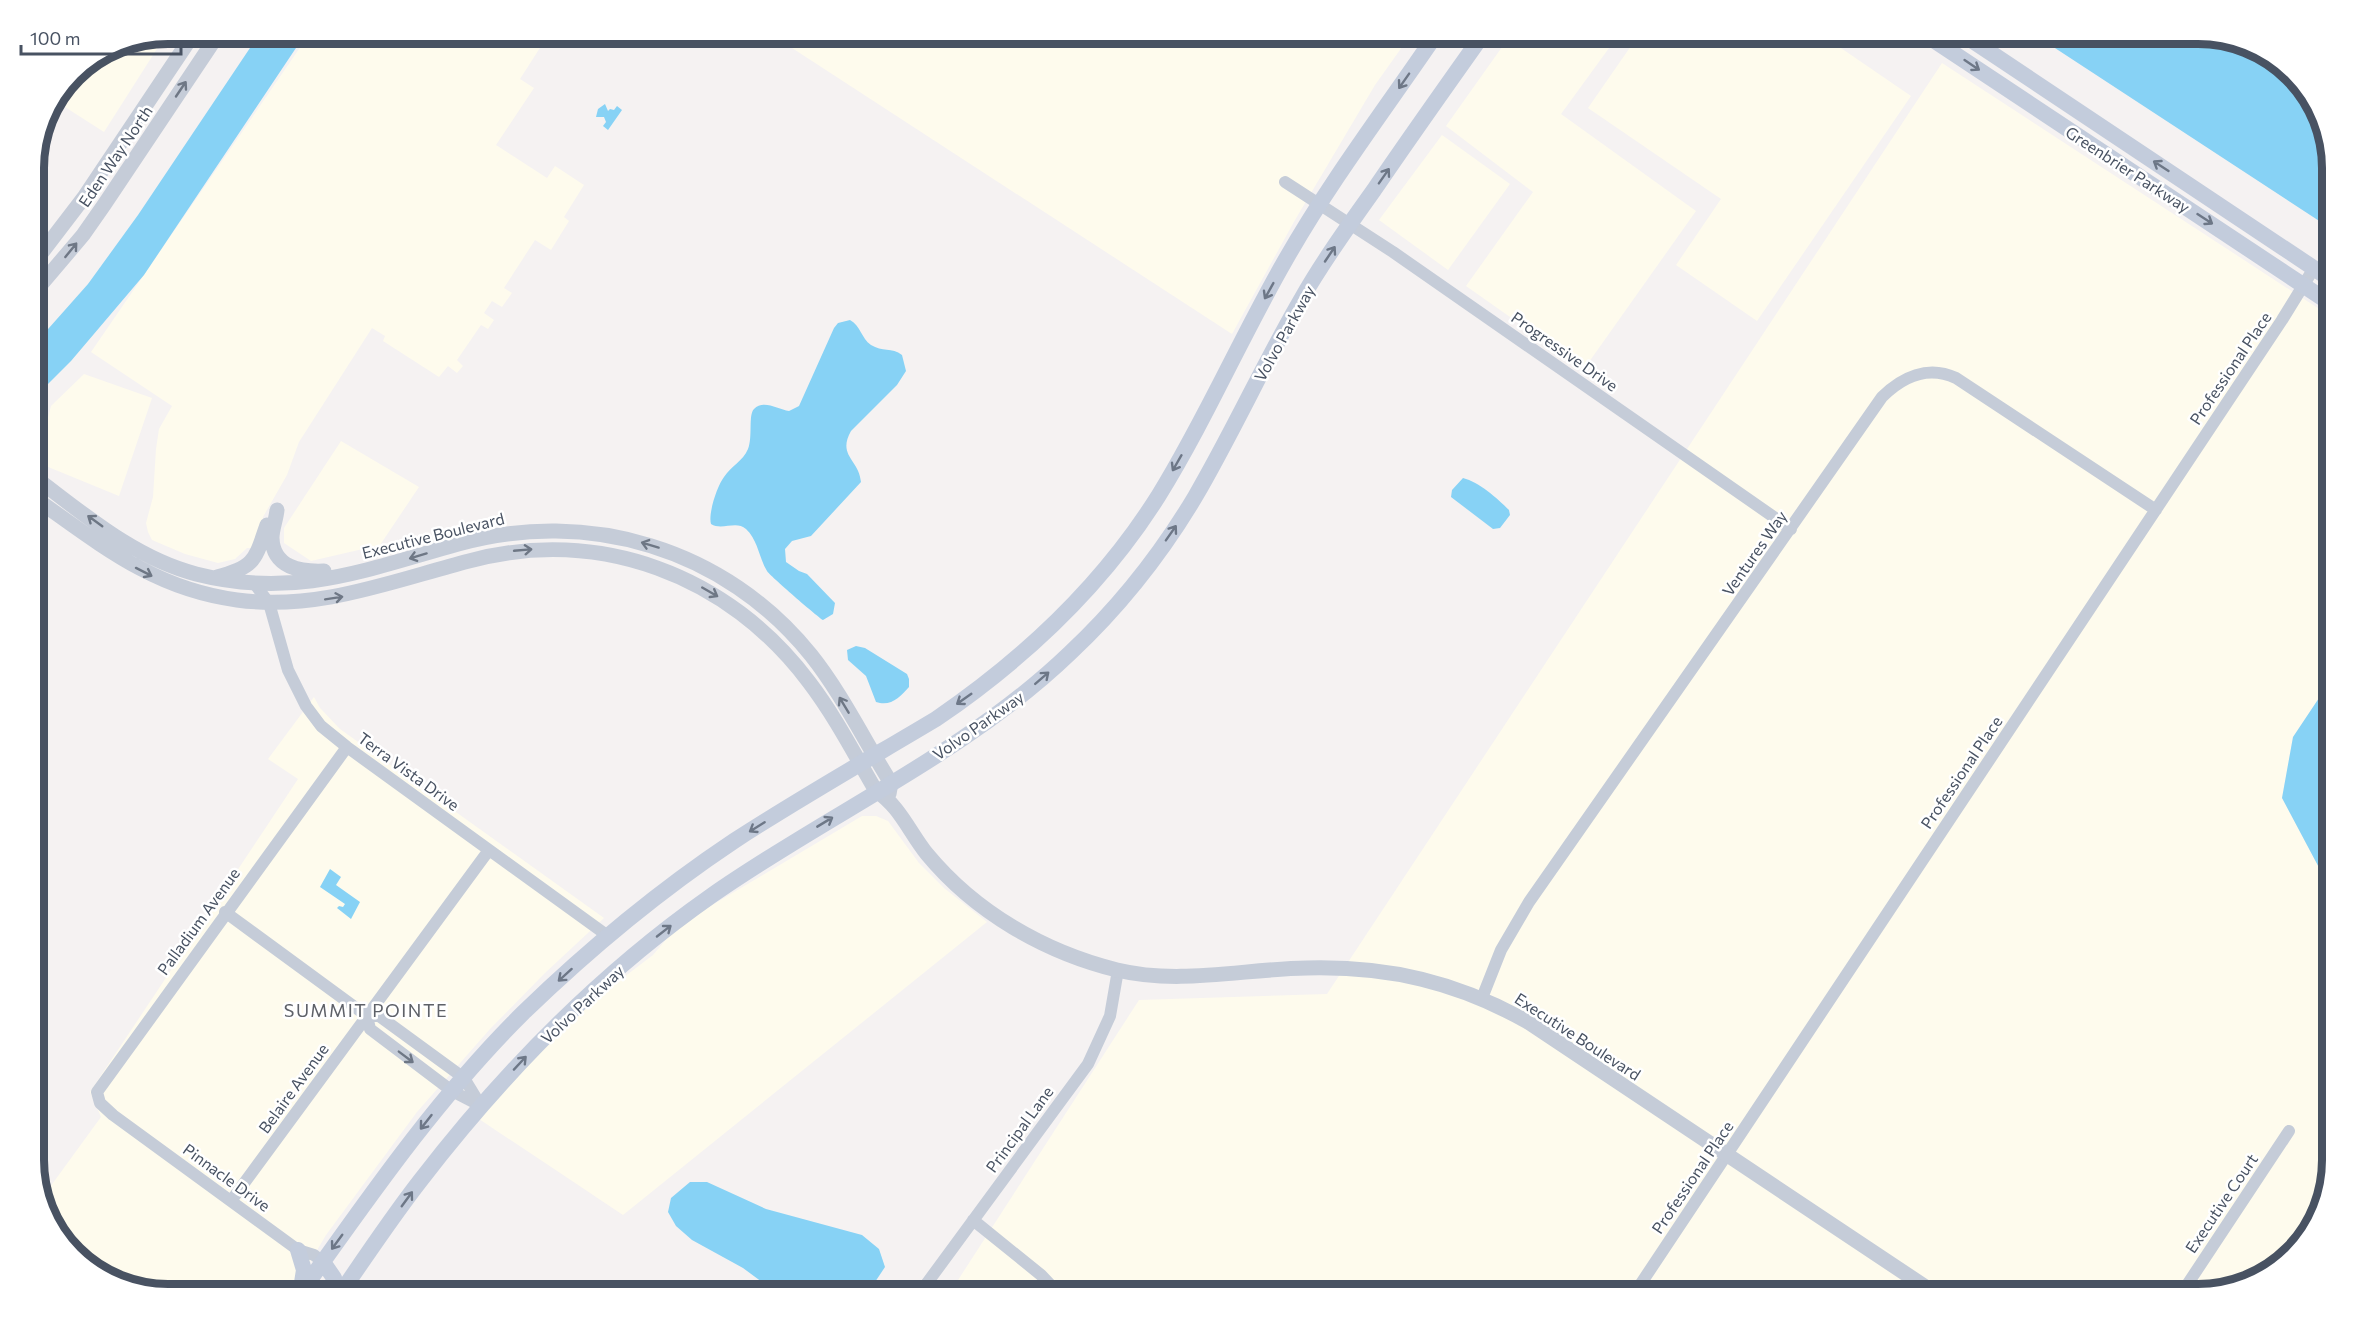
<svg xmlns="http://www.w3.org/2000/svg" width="2366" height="1327" font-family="Commissioner,sans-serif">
  <rect width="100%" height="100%" fill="#f5f2f2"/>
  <path fill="#fefbed" d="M167,33L104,132L54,100L73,72L116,43Z
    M310,33H535L545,40L520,79L534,88L496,145L547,178L555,166L584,185L564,217L569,221L551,250L535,240L504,288L512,293L502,307L492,301L484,313L494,320L488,329L481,325L457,360L463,366L457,373L448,366L439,377L383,341L385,336L372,328L299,442L287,475L263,517L257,548H247L235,559L218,563L185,554L152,540L148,532L146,523L153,497L156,449L159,429L172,406L91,352Z
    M769,33H1412L1375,85L1295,220L1232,334Z
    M1512,33H1620L1561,114L1696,211L1584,369L1466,286L1533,192L1446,126Z
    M1640,33H1819L1911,96L1757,321L1676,265L1721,199L1588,108Z
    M1942,63L2333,318V677L2293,737L2282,798L2333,894V1160L2315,1226L2266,1276L2199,1294H949L1139,1000L1327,994Z
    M1442,135L1510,184L1448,270L1379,220Z
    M84,374L152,398L119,496L36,462L51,406Z
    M341,441L419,487L380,545L311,561L284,543V528Z
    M314,697L320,708L340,729L604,918L545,973L490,1029L417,1112L326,1235L297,1284L288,1294H168L101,1276L51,1227L42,1198L101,1117L90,1092L298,779L268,759Z
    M862,816H876L888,821L919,863L944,888L987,922L623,1215L479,1119L520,1071L595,999L653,955L674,930L692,917Z"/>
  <path fill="#87d2f5" d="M260,33H306L144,275L71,361L33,399V346L88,284L138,215Z
    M2032,33H2198L2252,47L2285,69L2311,93L2333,159V230Z
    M605,104L608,111L610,109L614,110L617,106L622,110L608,130L603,126L606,122L604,117H596L598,109Z
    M850,320C861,326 861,338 871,345C882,352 892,347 902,355L906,371L897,385L851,431C837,456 859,459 861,482L811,536L792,541L785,549L786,562L799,571L807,574L835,603L833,614L823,620C819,618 769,575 767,571C759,558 758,540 746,529C736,520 722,531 711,524C708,514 717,486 724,477C731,466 743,461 748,449C753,437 748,415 754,409C763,399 778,409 789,411L799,406L834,328L838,323Z
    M1463,478C1479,482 1497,498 1509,510L1510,515L1500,528L1493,529L1451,497L1452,490Z
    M856,646L865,648L907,674L909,679V687C900,697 891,707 876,702L866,676L848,660L847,650Z
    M2333,677V754L2326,790L2333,804V894L2282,798L2293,737Z
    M330,869L341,877L336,885L360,902L351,919L337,908L339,906L343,907L345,904L320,887Z
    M690,1182H707L766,1209L862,1235L879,1249L885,1267L867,1294H778L743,1268L692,1240L676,1226L668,1212L671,1198Z"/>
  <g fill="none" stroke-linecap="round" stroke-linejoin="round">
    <path stroke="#c5ccd8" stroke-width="12" d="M551,33L556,36
      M1285,182L1393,252L1791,529
      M254,583L269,603L288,670L306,706L321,726L347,747L608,936
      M225,912L367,1016H379L464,1078L481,1106
      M1482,998L1501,950L1529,902L1882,397C1902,377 1928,365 1956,378L2156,510
      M367,1016L370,1029L452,1091L481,1106
      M231,1201L489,850
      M973,1220L1041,1275L1059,1294
      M323,1262L314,1255L298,1250L113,1115L100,1103L97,1092L347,747
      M919,1294L1088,1064L1110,1016L1118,970
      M1634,1294L2282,320L2314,268
      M2181,1294L2289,1131"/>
    <path stroke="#c5ccd8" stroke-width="15" d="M33,264L85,196L194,33
      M33,294L83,235L104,205L219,33
      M33,476C84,514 134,558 196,574C294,599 365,570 458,544C588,508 725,548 811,655C842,694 864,740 891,783L889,794
      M33,497C100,544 153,589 237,600C318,611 392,581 469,561C599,526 729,575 809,682C835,716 855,755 876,791C899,805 910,833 927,854C975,912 1044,952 1117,970C1179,985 1244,969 1307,968C1389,966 1457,982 1528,1022L1936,1294
      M277,510C276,520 272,529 272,538C273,568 301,572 324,571
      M217,577C256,567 255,559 267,525"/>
    <path stroke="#c3ccdc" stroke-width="16" d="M1923,33L2333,305
      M1961,33L2333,281
      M298,1250L304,1270L301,1289
      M323,1262L334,1278L330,1294
      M300,1294C369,1197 438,1097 523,1013C588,950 659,891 734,841C800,798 869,759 936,719C1024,659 1102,586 1159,495C1206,419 1241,337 1286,259C1331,180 1386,108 1437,33
      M340,1294C366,1256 392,1217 420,1181C503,1073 600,974 711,896C829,813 965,754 1070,653C1118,608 1161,554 1195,497C1233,432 1264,363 1302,298C1323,261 1349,225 1374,190C1410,137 1447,85 1484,33"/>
  </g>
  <defs><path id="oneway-shaft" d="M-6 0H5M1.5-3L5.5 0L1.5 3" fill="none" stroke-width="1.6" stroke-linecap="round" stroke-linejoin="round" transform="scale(1.5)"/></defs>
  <g stroke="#6d7787">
    <use href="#oneway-shaft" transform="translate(1972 65) rotate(34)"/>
    <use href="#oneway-shaft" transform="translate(1404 81) rotate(125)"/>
    <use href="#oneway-shaft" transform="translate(2161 166) rotate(-147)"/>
    <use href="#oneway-shaft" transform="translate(1384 176) rotate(-55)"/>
    <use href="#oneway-shaft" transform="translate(2205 219) rotate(33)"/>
    <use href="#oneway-shaft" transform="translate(1330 254) rotate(-56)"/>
    <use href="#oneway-shaft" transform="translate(1269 291) rotate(119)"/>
    <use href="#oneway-shaft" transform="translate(1177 463) rotate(120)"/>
    <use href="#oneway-shaft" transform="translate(1171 533) rotate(-55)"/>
    <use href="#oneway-shaft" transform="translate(1042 678) rotate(-41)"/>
    <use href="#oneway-shaft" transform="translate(964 699) rotate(145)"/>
    <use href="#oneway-shaft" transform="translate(825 822) rotate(-31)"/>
    <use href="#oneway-shaft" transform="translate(757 827) rotate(148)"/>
    <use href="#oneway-shaft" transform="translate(664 931) rotate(-38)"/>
    <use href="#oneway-shaft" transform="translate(565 975) rotate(138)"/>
    <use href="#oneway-shaft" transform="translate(520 1063) rotate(-47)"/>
    <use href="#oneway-shaft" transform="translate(426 1122) rotate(128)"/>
    <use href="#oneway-shaft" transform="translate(407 1199) rotate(-54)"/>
    <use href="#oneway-shaft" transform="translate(337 1242) rotate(126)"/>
  </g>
  <g stroke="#6e7785">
    <use href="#oneway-shaft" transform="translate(181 89) rotate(-56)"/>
    <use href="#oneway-shaft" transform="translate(71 250) rotate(-51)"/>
    <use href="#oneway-shaft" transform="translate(95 521) rotate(-144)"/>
    <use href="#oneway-shaft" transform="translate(650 545) rotate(-163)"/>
    <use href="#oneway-shaft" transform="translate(523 550) rotate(-5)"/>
    <use href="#oneway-shaft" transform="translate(418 556) rotate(163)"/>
    <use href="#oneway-shaft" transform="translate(144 572) rotate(27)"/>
    <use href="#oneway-shaft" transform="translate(710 592) rotate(30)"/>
    <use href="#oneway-shaft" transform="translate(334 598) rotate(-9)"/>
    <use href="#oneway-shaft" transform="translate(844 705) rotate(-121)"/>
    <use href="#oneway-shaft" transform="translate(406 1057) rotate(37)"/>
  </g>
  <g text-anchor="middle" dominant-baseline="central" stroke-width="5" stroke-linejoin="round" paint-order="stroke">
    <g font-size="16" fill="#485262" stroke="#fff">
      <text transform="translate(115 156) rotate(-56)">Eden Way North</text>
      <text transform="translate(2128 169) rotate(33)">Greenbrier Parkway</text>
      <text transform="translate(1284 333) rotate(-61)">Volvo Parkway</text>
      <text transform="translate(1565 351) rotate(35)">Progressive Drive</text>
      <text transform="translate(2230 368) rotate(-56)">Professional Place</text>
      <text transform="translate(433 535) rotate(-14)">Executive Boulevard</text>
      <text transform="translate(1754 553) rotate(-55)">Ventures Way</text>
      <text transform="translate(978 725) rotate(-35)">Volvo Parkway</text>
      <text transform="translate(409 771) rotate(36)">Terra Vista Drive</text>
      <text transform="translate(1961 772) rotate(-56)">Professional Place</text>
      <text transform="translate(198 921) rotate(-54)">Palladium Avenue</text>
      <text transform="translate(582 1004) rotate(-43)">Volvo Parkway</text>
      <text transform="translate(1578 1036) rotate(33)">Executive Boulevard</text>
      <text transform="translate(293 1088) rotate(-54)">Belaire Avenue</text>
      <text transform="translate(1019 1129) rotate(-54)">Principal Lane</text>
      <text transform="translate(227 1177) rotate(36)">Pinnacle Drive</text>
      <text transform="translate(1692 1177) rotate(-56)">Professional Place</text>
      <text transform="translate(2221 1203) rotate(-56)">Executive Court</text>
    </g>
    <g font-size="18" letter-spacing="1.5" fill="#5e6168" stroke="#fff">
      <text x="366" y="1010">SUMMIT POINTE</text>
    </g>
  </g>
  <path d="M0 0H2366V1327H0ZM168 44H2198A124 124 0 0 1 2322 168V1160A124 124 0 0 1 2198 1284H168A124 124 0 0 1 44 1160V168A124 124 0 0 1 168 44Z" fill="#fff" fill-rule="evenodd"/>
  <path fill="none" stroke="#485262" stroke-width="8" d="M168 44H2198A124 124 0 0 1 2322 168V1160A124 124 0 0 1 2198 1284H168A124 124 0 0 1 44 1160V168A124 124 0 0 1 168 44Z"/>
  <path d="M21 45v9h160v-9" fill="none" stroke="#485262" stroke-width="3"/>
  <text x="30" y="45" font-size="18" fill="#485262" stroke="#ffffff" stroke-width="4.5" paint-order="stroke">100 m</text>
</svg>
